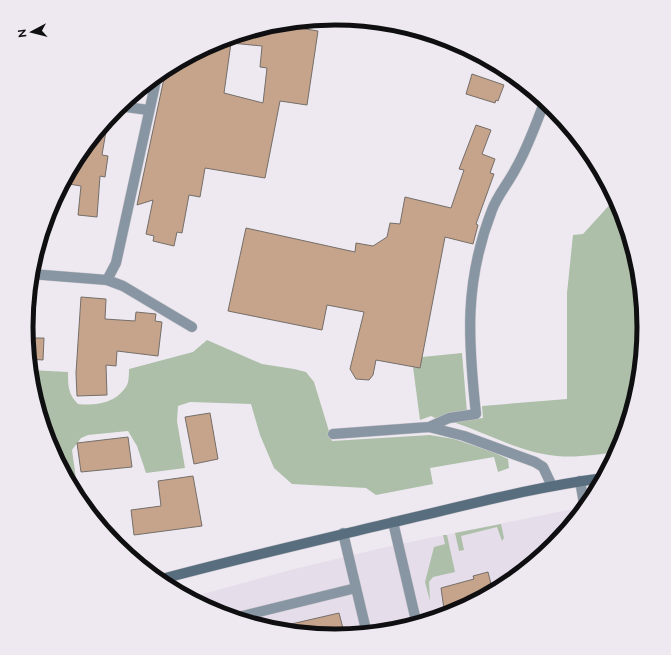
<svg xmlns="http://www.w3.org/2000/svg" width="671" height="655" font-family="Raleway,sans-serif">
  <rect width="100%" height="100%" fill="#eee9f1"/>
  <path fill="#e6ddeb" d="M588,506L554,547L507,585L454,614L396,631L335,637L275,631L217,613L188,598L294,569L390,546Z"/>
  <path fill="#adbfa8" d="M614,200L622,210L639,267L645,328L639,388L618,452C599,454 577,458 557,456C521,453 487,433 453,422L483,418L482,406L567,399V293L573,235L583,234Z
    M207,340L262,364L294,369L306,372L314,382L332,441L430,435L454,439L490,451L508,459L509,468L498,472L494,457L430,468L433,484L376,495L366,488L292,484L274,468L260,435L251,404L190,402L178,406L177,421L185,468L146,473L137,446L128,431L88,435L81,438L72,450L79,500L49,446L32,388L30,370L68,372C68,386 68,394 78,404C96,406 117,403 127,385C129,381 129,373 129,369L193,352Z
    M462,353L467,412L435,418L431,416L420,420L413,367L420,368L422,357Z
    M501,524L504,538L502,541L497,527L461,536L464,550L459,551L455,533Z
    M443,535H447L455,572L433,577L429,582L430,601L425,582L434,547L445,544Z"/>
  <path fill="#c6a48b" stroke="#756e69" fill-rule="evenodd" d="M287,23V26L318,31L307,105L280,101L265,178L205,168L200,197L189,195L182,233L177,232L174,246L153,241L154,236L146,234L153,200L137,205L166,69L175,64L186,66L187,57L217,41L275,24ZM231,43L262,46L260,67L267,68L263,103L224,93Z
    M472,74L504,85L498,101L496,100L495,103L466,94Z
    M108,119L102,155L108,156L105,177L100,176L97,217L78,215L81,186L63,183L78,155Z
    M476,125L491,130L482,154L495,159L490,173L494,174L476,224L478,225L473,244L445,237L420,368L376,360L373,375L369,380L356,379L350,369L364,312L327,305L322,330L228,311L246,228L355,252L356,243L373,246L387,237L390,223L400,224L405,197L451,208L464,170L459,169Z
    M81,297L106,299L105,319L135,321L136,312L156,314L155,321L162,322L158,356L117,351L116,366L106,365L107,395L77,396L76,373Z
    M27,338H44L43,360L29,359Z
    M210,413L218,459L194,464L185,417Z
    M128,437L132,467L81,472L77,443Z
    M193,476L202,526L134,535L131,510L161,506L158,481Z
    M488,572L493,592L454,614L445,616L441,588L474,579L473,576Z
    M339,613L345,636L335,637L274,631V628Z"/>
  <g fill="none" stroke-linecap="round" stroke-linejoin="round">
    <g stroke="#cac6cd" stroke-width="11">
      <path id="lane" d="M119,106L148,110
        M580,481L585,509
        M393,522L417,625
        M343,533L367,634
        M234,618L356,588"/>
    </g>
    <g stroke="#cac6cd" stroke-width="11">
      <path id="street" d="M545,101C536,123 528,147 516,168C509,182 497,196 492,210C464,282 468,340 476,414L449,418L429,427L464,436L535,462L543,467L552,486
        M31,274L107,280L123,286L192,327
        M107,280L116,263L157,76
        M333,434L429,427"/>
    </g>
    <g stroke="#cac6cd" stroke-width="11">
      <path id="secondary" d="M158,580C236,559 315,541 394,522C464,506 533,487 604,478"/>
    </g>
    <use href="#lane" stroke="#8796a2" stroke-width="10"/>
    <use href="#street" stroke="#8796a2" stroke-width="10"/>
    <use href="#secondary" stroke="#586e7e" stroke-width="10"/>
  </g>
  <path d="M0 0H671V655H0ZM33 327a302 302 0 1 1 604 0a302 302 0 1 1-604 0Z" fill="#eee9f1" fill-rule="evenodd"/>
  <path fill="none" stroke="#0f0e10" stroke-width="5" d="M33 327a302 302 0 1 1 604 0a302 302 0 1 1-604 0Z"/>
  <g transform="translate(32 32) rotate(263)" stroke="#eee9f1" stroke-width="3" paint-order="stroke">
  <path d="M0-3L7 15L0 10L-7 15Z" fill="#0f0e10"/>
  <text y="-6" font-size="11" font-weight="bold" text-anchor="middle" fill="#0f0e10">N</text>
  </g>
</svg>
